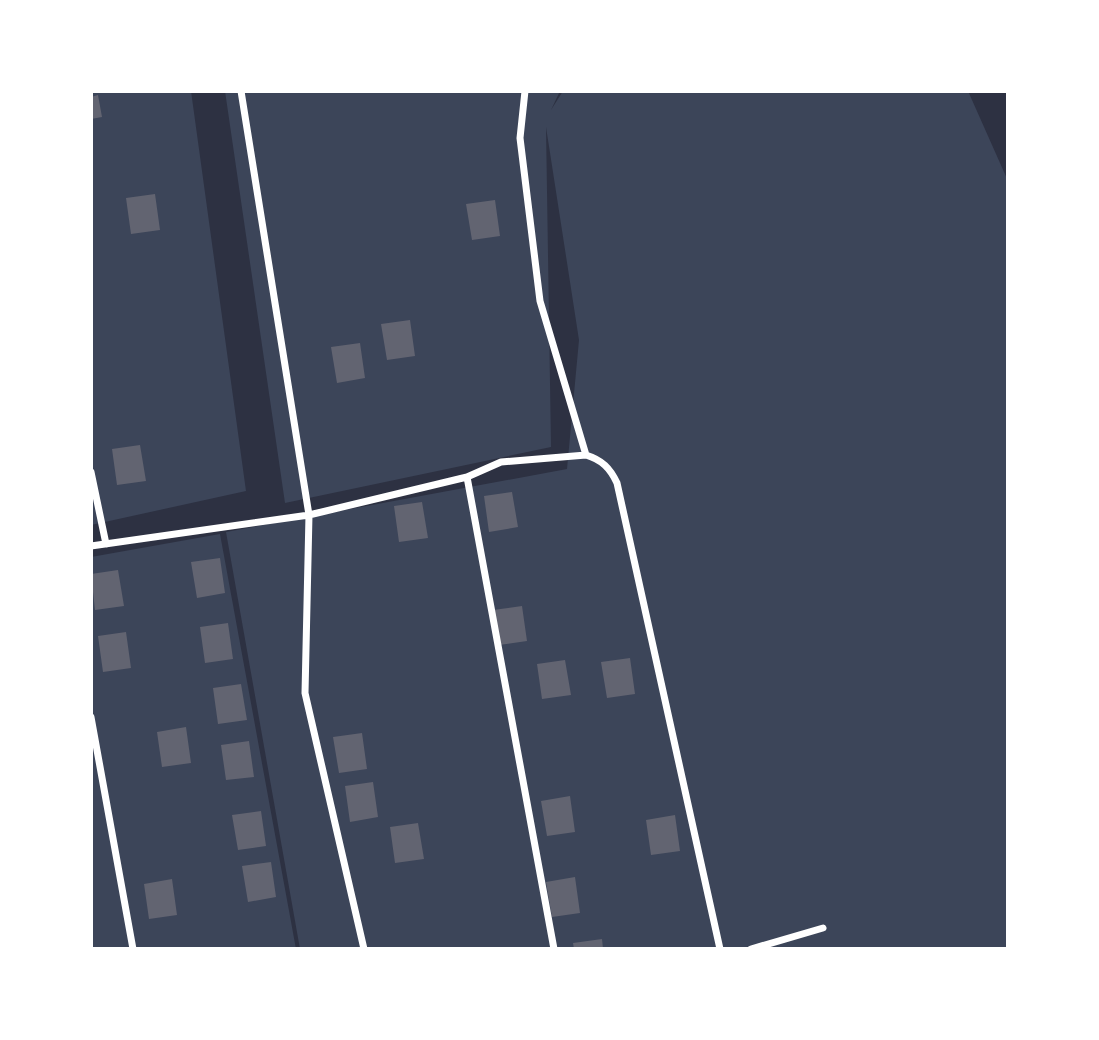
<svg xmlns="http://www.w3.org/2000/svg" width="1099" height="1040" font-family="Spectral,serif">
  <rect width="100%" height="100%" fill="#2d3142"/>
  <path fill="#3c4559" d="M91,91H191L246,491L91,525Z
    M225,91H560L551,110L563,91H968L1008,181V949H300L226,532L567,469L579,340L546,127L551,447L285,503Z
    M220,534L296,949H91V557Z"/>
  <path fill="#626471" d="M98,95L102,117L91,119V97Z
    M155,194L160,230L131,234L126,198Z
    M495,200L500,236L472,240L466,204Z
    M410,320L415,356L387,360L381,324Z
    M360,343L365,378L337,383L331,347Z
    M140,445L146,481L117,485L112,449Z
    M512,492L518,527L489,532L484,496Z
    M422,502L428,538L399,542L394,506Z
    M220,558L225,593L197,598L191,562Z
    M118,570L124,606L95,610L91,574Z
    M522,606L527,641L499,645L493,610Z
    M228,623L233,659L205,663L200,627Z
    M126,632L131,668L103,672L98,636Z
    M630,658L635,694L607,698L601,662Z
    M565,660L571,695L542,699L537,664Z
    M241,684L247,720L218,724L213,688Z
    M186,727L191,763L162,767L157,732Z
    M362,733L367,769L339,773L333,737Z
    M249,741L254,777L226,780L221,745Z
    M373,782L378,817L350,822L345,786Z
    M570,796L575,832L547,836L541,801Z
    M261,811L266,846L238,850L232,815Z
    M675,815L680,851L651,855L646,820Z
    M418,823L424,859L395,863L390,827Z
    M271,862L276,897L248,902L242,866Z
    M575,877L580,913L552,917L546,882Z
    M172,879L177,915L149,919L144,884Z
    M602,939L603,949H574L573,943Z"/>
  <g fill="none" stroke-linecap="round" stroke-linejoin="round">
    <path stroke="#fff" stroke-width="7" d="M241,91L309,515L305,693L364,949
      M525,91L520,138L540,301L586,455
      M91,472L106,544
      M467,477L554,949
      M91,546L309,515L467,477L501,462L586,455C602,460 610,468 617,483L720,949
      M91,717L133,949
      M751,949L823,928"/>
  </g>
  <rect width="1099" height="1040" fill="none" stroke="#ffffff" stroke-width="186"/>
</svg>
